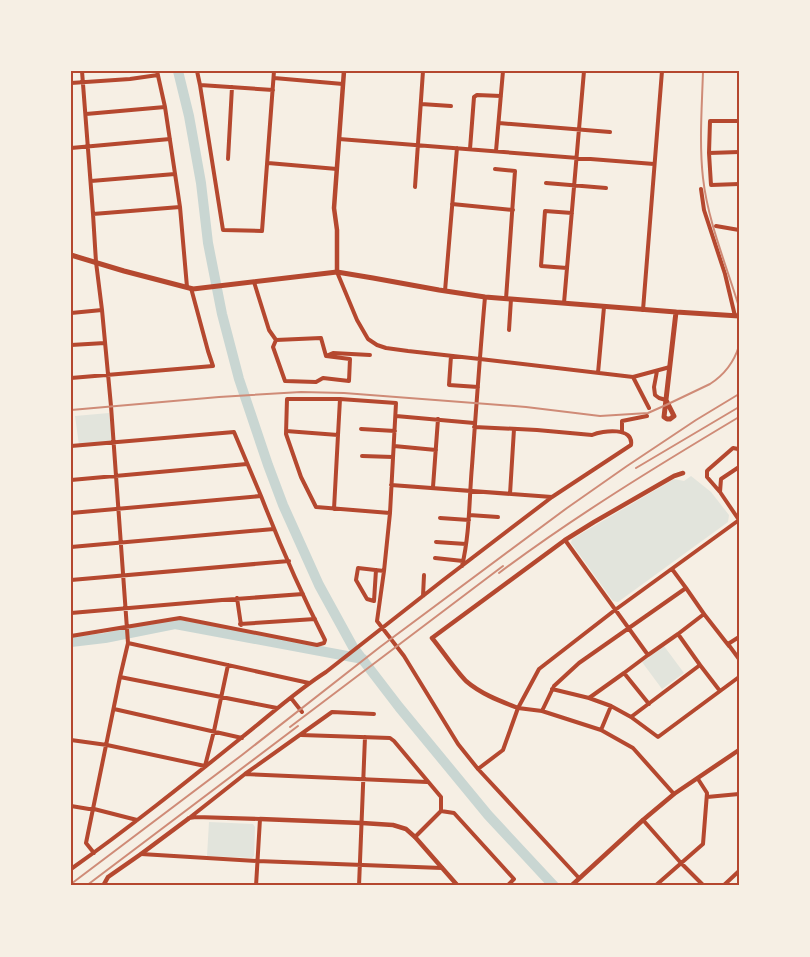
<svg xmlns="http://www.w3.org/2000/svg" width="810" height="957" font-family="Poppins,sans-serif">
  <rect width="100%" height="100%" fill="#f6efe4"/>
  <path fill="#e2e4dc" d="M109,413L113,442L79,445L75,416Z
    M691,476L711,492L729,515L728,522L618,602L613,601L571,543L572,539L674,479L684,481Z
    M664,646L684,673L662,689L642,662Z
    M209,822L253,824L255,827L254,856L252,858L207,856Z"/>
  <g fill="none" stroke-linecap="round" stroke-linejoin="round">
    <path stroke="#c9d6d2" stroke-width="10" d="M178,71L189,116L201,183L208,243L222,314L239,379L268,465L283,505L319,585L353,647L399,707L488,815L554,886
      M71,642L105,638L175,624L363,659"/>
    <path stroke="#b5482f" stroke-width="4" d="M82,71L93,214
      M157,71L165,107L180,207
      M197,71L200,85L273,90
      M274,78L343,84
      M71,83L130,79L158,75
      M200,85L223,230L262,231L274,71
      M421,104L451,106
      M86,114L165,107
      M739,121H710L709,153L711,185L739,184
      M499,123L610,132
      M339,139L654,164
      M71,148L170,139
      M470,149L474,97L477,95L501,96
      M496,151L503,71
      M709,153L739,152
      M228,159L232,87
      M268,163L337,169
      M495,169L515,171L506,299
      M91,181L175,174
      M546,183L606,188
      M415,187L423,71
      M701,189L704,210L725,274L735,316
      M452,204L513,210
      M716,226L739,230
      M567,268L541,266L545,211L572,213
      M337,272L357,320L368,339L377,345L386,348L408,351L480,359L633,377L670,367
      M254,282L269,330L276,340L273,347L285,381L316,382L323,378L349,381L350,359L326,356L321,338L276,340
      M445,291L457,148
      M564,303L584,71
      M643,310L662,71
      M71,313L102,310L96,262L93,214L180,207L187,287
      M509,330L511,299
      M71,345L105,343
      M326,356L333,353L370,355
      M451,356L449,385L478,387
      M657,371L654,387L655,395L659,398L666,400
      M598,373L604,307
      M633,377L649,408
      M71,378L213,366L208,351L191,288
      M396,416L474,423
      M361,429L395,431
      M286,431L338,435L334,509
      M622,431V421L647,416
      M338,435L340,399
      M71,446L234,432L261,496
      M394,446L436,450
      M362,456L393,457
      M71,480L247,464
      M391,485L552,497L631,445C634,427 603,430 592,435L537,430L474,427
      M433,487L438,419
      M720,492L721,479L739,467
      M510,494L514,429
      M71,513L261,496C280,545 301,593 325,640L324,643L317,645L180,618L71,636
      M390,513L316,507L301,477L286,434L287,399H340L396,403L390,513L384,571L377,621L404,656L458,744L478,769L579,878
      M469,515L498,517
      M440,518L469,520
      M565,540L648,655L624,673L649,704
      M436,542L466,544
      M71,547L274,529
      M435,558L463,561
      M462,566C470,533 469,499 472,466C476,410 480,353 485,297
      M672,569L686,588
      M376,570L374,601L367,599L356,580L358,568L384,571
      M71,580L289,561
      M423,596L424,575
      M237,598L241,625
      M71,613L222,600L303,594
      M240,624L315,619
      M678,634L704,614L729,646
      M739,637L728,644L739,659
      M128,643L309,683
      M700,665L720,691
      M120,677L277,708
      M552,689L589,698
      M291,698L302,712
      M611,706L589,698L624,673
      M518,708L542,711L601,730L633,748L674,794
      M114,709L242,738
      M542,711L554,686L579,663L686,588L704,614
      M631,717L658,737L739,677
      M601,730L611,706L631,717L700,665L678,634L648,655
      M301,735L390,738L394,741L441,797V811L415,837
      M71,740L107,745L205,766L214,731L228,665
      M478,769L503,750L518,708L539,669L615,610L739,520L720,492L707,477V471L709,469L733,448L738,449L739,451
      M245,774L427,782
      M707,797L739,794
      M71,806L89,809H94L137,820
      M441,811L454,813L514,879L507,886
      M189,818L196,817L260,819L256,886
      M188,819L245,774L332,712L374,714
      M643,820L681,863L704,886
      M94,853L86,843L120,677L128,643L111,406L102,310
      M141,854L257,861L442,868
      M71,869C129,828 185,783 241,738C269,716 296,691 326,672L442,581L552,497
      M359,886L365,737
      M655,886L703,844L707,793L698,779
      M723,886L739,871"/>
    <path stroke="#b5482f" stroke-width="4.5" d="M337,272V230L334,208L344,71
      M518,708C500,701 481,694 466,681C455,670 442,650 432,638L565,540L594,522L674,476L683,473
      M260,819L362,823L393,825L406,829L415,837L458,886
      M103,886L108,877L141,854L188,819
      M571,886L643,820L674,794L739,750"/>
    <path stroke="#b5482f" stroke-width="5" d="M71,255L124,271L193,289L337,272L373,278L439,290L485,297L676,312L739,316
      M666,400L674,416L670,419H667L664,417L676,312"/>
    <path stroke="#cf8b77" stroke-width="2" d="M703,71C702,107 699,142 703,178C708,222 726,264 739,307
      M71,410L219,397L301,392L344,393L526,407L600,416L648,413L666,405L710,384C724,375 734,362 739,346
      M636,468L739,407
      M499,573C575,516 657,466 739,417
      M290,727L503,566
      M71,884L242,755L380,647L567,508L627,466L696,420L739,394
      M86,886L298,726"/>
  </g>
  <rect width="810" height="957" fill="none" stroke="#f6efe4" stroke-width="145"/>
  <rect x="72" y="72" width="666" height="812" fill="none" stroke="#b5482f" stroke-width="2"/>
</svg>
